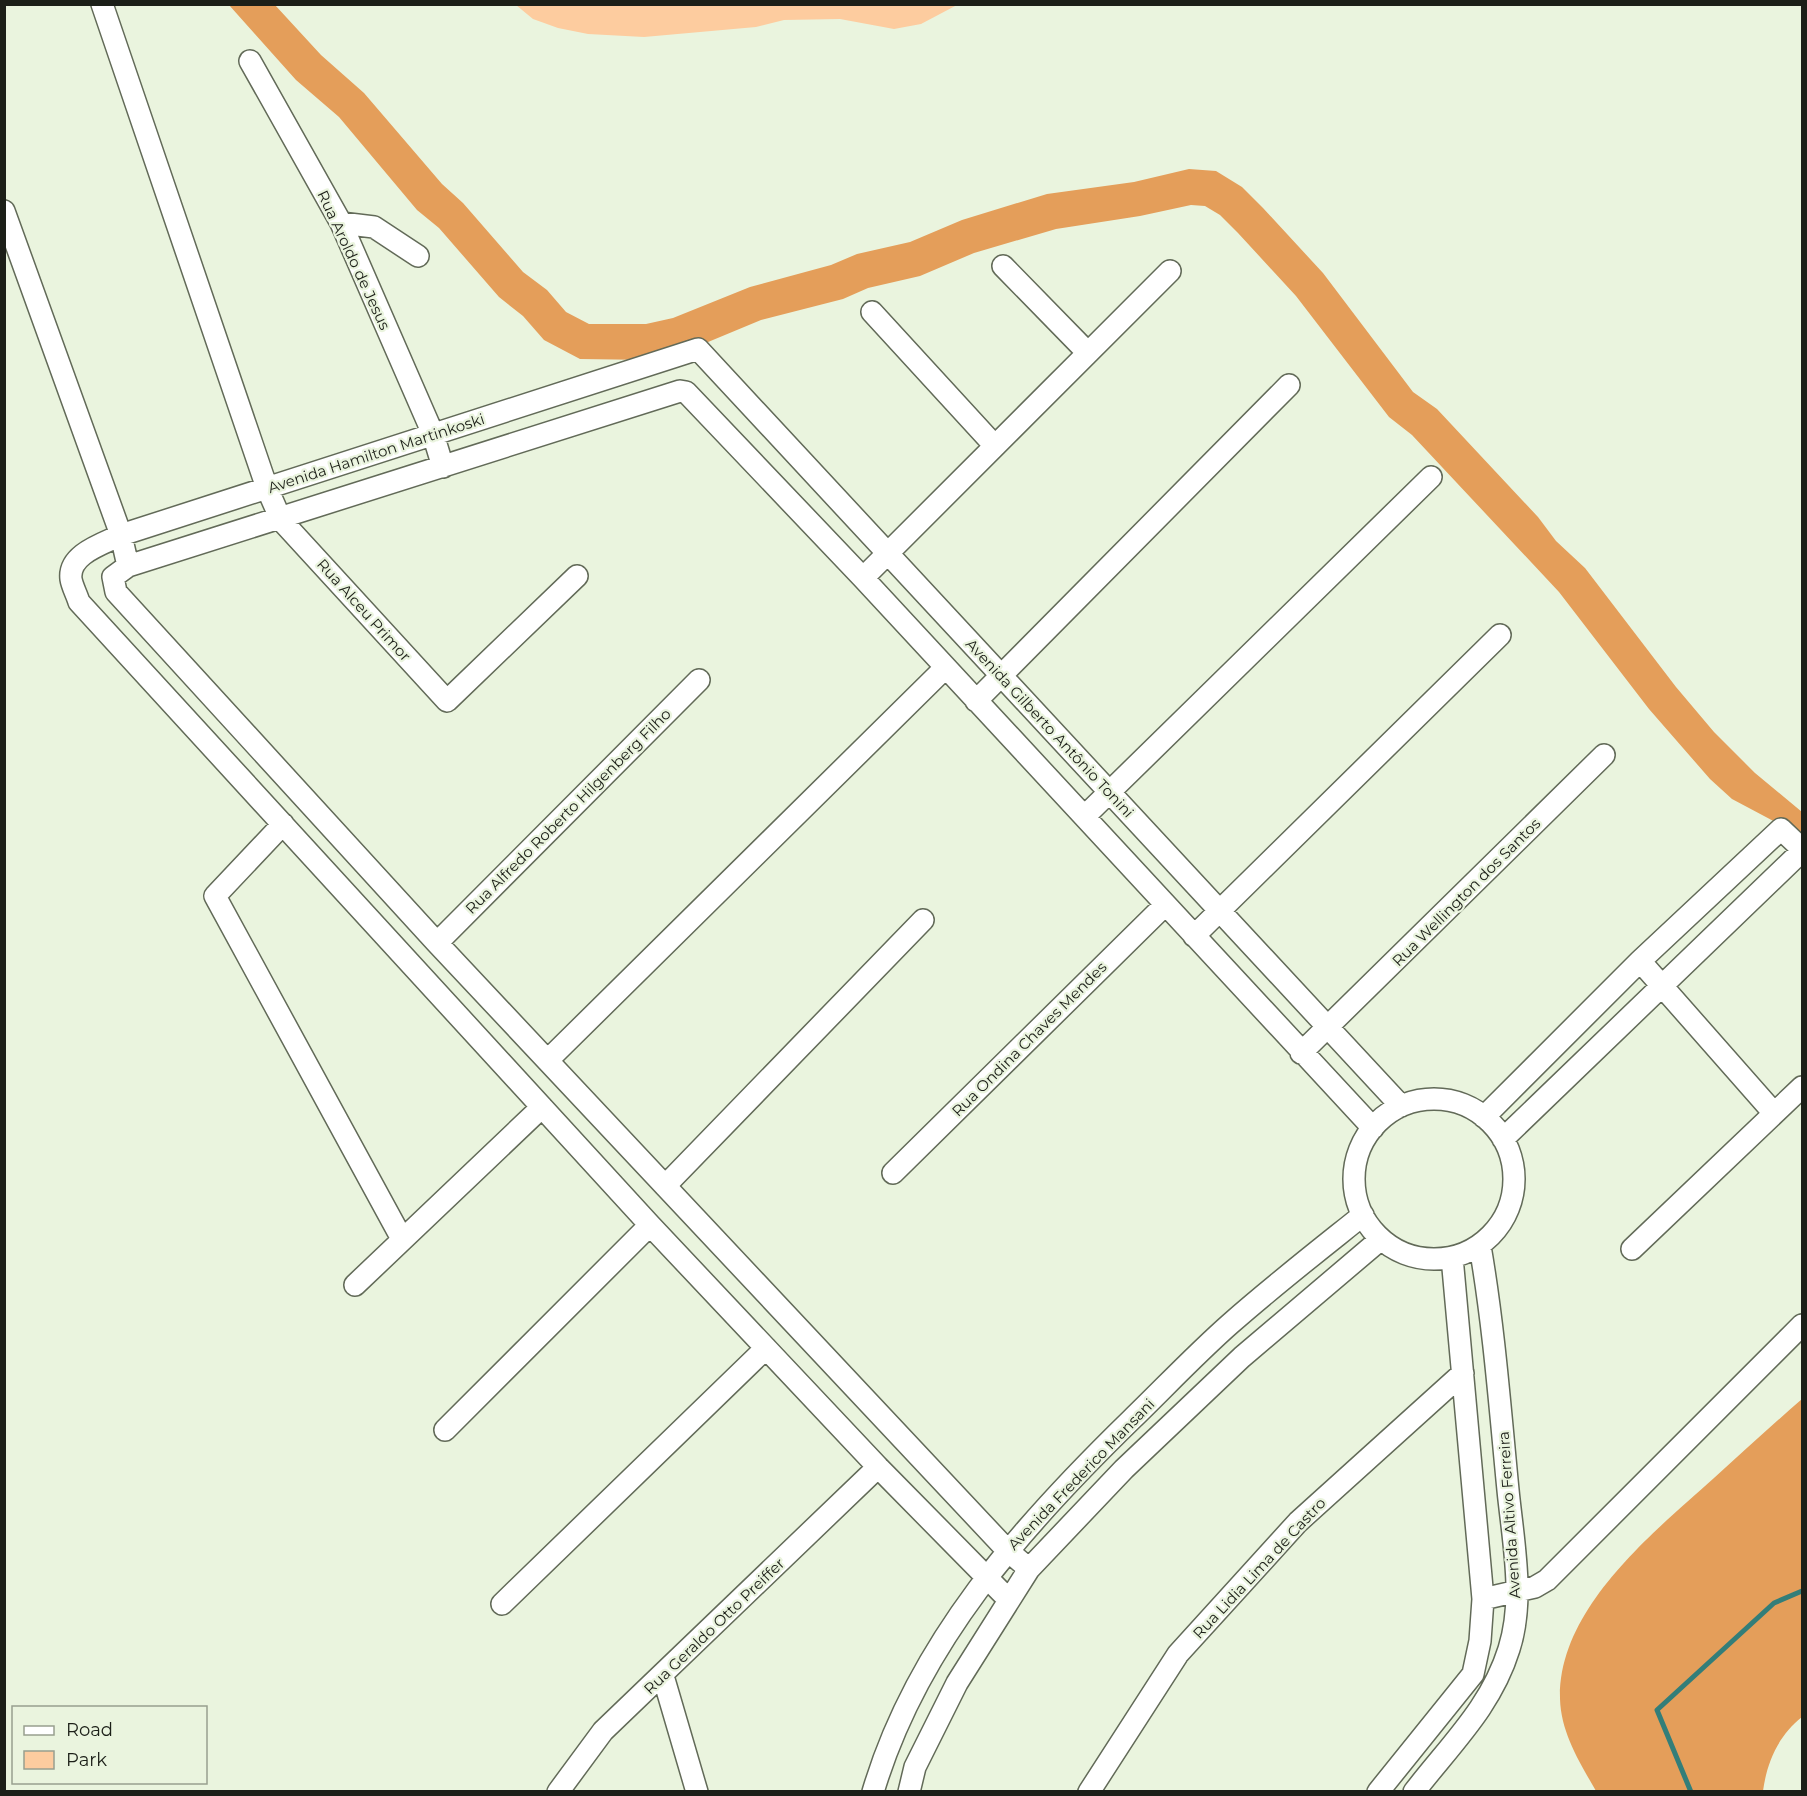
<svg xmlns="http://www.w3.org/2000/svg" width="1807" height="1796" font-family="Montserrat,sans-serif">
  <rect width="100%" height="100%" fill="#eaf4de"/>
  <path fill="#fdcc9f" d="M516,5H957L921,24L894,29L840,19L784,20L756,27L644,37L588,34L558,28L533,19Z"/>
  <path fill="#e49e5a" d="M229,5H275L321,55L364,93L442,184L463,203L523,272L547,290L566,312L589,324H646L673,318L750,287L831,265L857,254L910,242L962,220L1047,194L1134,182L1189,169L1216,171L1242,187L1263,208L1323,273L1413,392L1437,409L1538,517L1556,541L1585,568L1676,687L1714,732L1755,773L1802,812V842L1781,825L1732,799L1710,779L1649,709L1559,592L1412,435L1389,417L1296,296L1238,233L1220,215L1205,206L1191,205L1140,216L1056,229L974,253L920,276L868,288L843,299L761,320L684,352L651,360L580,359L544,340L523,316L499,297L439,228L417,210L339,117L296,80Z
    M1802,1399V1717C1778,1736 1767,1762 1763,1791H1596C1580,1763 1561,1733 1560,1699C1558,1608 1653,1533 1714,1478C1744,1451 1772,1425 1802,1399Z"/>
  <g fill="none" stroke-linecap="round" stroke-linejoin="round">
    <path stroke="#337e79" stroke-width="5" d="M1691,1792L1657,1710L1774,1603L1802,1591"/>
    <g stroke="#626a58" stroke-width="24">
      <path id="minor" d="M102,4L267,488L281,520L447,701L577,576
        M250,61L341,223L433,434L443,467
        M4,211L121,535L128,566
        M341,223L374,227L418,256
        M1003,266L1087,352
        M872,312L994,445
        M863,578L1170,271
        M976,701L1289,385
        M1085,816L1431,477
        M283,824L215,896L402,1239
        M1194,936L1500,635
        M437,943L699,680
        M1640,961L1773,1112
        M1301,1053L1604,755
        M549,1059L945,668
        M1354 1179a80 80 0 1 1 160 0a80 80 0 1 1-160 0Z
        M1484,1117L1640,961L1781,829L1802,849
        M1503,1139L1802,851
        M893,1173L1165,905
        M665,1186L923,920
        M1632,1249L1802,1087
        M355,1285L542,1107
        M445,1430L650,1225
        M1029,1569L1007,1550L437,943L116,592L113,577L128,566L680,391L686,392L863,578L1373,1128
        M1008,1599L878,1467L650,1225L79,602C77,595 72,586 71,579C68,554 103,544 121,535L698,349L1401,1106
        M1483,1599L1535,1587L1547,1580L1802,1325
        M502,1604L766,1348
        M663,1676L697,1792
        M558,1792L603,1731L878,1467
        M873,1792C917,1643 1023,1525 1132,1419C1164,1388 1196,1354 1230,1324C1273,1286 1318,1251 1363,1215
        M909,1792L915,1767L957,1683L1029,1569L1124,1469L1242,1357L1381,1239
        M1089,1792L1178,1654L1298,1522L1463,1373
        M1378,1792L1473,1674L1480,1641L1483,1599L1452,1257
        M1414,1792C1451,1744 1491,1707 1509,1649C1525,1599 1513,1541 1508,1490C1500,1408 1494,1327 1480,1246"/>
    </g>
    <use href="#minor" stroke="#fff" stroke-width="21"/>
  </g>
  <g text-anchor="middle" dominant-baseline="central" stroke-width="4.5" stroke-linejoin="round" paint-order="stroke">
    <g font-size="15" fill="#1c1f18" stroke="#eaf4de">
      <text transform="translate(354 260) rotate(65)">Rua Aroldo de Jesus</text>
      <text transform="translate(376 453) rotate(-18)">Avenida Hamilton Martinkoski</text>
      <text transform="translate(364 610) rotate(48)">Rua Alceu Primor</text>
      <text transform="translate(1050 728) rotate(47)">Avenida Gilberto Antônio Tonini</text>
      <text transform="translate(568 811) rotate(-45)">Rua Alfredo Roberto Hilgenberg Filho</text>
      <text transform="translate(1466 892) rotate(-45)">Rua Wellington dos Santos</text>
      <text transform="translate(1029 1039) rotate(-45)">Rua Ondina Chaves Mendes</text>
      <text transform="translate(1081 1474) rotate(-46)">Avenida Frederico Mansani</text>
      <text transform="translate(1509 1515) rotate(-94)">Avenida Altivo Ferreira</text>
      <text transform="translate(1259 1568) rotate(-47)">Rua Lidia Lima de Castro</text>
      <text transform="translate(714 1626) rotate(-44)">Rua Geraldo Otto Preiffer</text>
    </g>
  </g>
  <rect width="1807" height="1796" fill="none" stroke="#1c1f18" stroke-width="12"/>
  <rect x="12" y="1706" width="195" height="78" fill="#eaf4de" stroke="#989f8f" stroke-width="1.5"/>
  <rect x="24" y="1726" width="30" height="9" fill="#ffffff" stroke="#989f8f" stroke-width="1.5"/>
  <text x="66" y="1736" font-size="18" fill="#1c1f18">Road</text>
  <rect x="24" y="1751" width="30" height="18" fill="#fdcc9f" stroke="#989f8f" stroke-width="1.5"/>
  <text x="66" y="1766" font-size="18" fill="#1c1f18">Park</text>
</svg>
